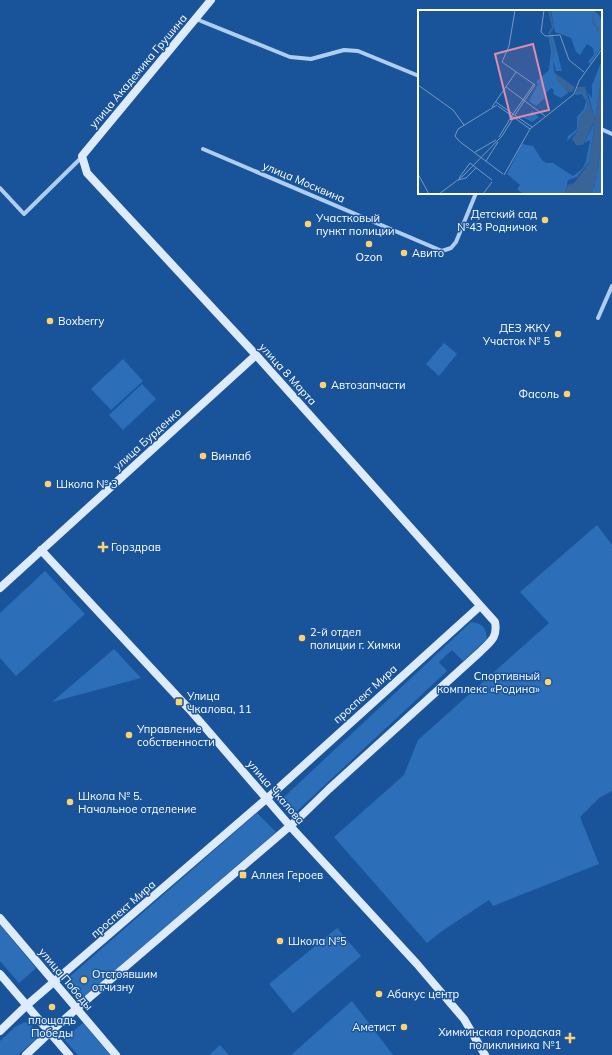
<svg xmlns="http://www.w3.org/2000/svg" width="612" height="1055" font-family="Mulish,sans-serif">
  <rect width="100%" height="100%" fill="#19549a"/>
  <path fill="#2c6fb8" d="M444,343L457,354L439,376L426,364Z
    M123,359L143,381L111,410L91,389Z
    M142,384L156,399L123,430L109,415Z
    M597,525L612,545V791L599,798L580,817L599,864L493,906L489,900L442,931L427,943L334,837L404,775L418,740L549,623L520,592Z
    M45,571L85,614L16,676L0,658V613Z
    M471,622C483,624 486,627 487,639L463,661L452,650L439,662L447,671L296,812L283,798Z
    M114,649L141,678L52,702Z
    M257,813L276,832L83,998L67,979Z
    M0,925L36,968L19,983L0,961Z
    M337,928L361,956L293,1013L269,984Z
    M352,1001L393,1055H291Z
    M25,1022L30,1024L37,1033L35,1040L18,1055H0V1041L15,1027Z
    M83,1023L110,1055H78L64,1039Z
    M220,1045L229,1055H209Z"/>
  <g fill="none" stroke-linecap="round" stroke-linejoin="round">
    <path stroke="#afcef1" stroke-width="4" d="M196,19L290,57L311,59L344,50L358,51L419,76
      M601,129L612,134
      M203,149L442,251L451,248L456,242L476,193
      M0,188L24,214L82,157
      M598,318L612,286"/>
    <path stroke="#ddebfc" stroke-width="8" d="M41,550L190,710L290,826L417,964L464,1019L485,1055
      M0,588L256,355
      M0,918L116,1055
      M0,974L69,1055
      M0,1031L27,1005L272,794L480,606
      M26,1055L50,1032L83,1003L297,820L329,789L480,652C490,642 498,638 495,622L256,355L87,173L82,156L211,0"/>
  </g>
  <g fill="#ffd26f" stroke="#19549a" stroke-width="1.5">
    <circle cx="545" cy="220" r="4"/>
    <circle cx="308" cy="224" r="4"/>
    <circle cx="369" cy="244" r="4"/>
    <circle cx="404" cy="253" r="4"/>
    <circle cx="50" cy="321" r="4"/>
    <circle cx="558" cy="334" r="4"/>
    <circle cx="323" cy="385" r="4"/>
    <circle cx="567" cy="394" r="4"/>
    <circle cx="203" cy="456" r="4"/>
    <circle cx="48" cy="484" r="4"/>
    <path d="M101 541h4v4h4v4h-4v4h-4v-4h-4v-4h4z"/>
    <circle cx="302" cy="638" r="4"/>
    <circle cx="548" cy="682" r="4"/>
    <rect x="175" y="698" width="8" height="8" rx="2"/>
    <circle cx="129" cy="735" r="4"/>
    <circle cx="70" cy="802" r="4"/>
    <rect x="239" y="871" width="8" height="8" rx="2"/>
    <circle cx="280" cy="941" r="4"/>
    <circle cx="84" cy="980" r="4"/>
    <circle cx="379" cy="994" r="4"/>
    <circle cx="52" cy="1007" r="4"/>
    <circle cx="404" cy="1027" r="4"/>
    <path d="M568 1032h4v4h4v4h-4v4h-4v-4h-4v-4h4z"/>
  </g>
  <g text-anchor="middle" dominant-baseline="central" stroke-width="3" stroke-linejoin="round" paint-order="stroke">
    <g font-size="11" fill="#fff" stroke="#19549a">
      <text transform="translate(138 71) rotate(-50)">улица Академика Грушина</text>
      <text transform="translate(304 182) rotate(23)">улица Москвина</text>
      <text transform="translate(288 374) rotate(48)">улица 8 Марта</text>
      <text transform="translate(147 439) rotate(-42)">улица Бурденко</text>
      <text transform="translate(365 694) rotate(-42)">проспект Мира</text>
      <text transform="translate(276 792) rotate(49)">улица Чкалова</text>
      <text transform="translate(123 909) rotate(-41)">проспект Мира</text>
      <text transform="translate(66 979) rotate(50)">улица Победы</text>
    </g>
    <g font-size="11" fill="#fff" stroke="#19549a" text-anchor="start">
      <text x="537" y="214" text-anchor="end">Детский сад<tspan x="537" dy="13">№43 Родничок</tspan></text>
      <text x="316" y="218">Участковый<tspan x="316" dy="13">пункт полиции</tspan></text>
      <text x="412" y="253">Авито</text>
      <text x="369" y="257" text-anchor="middle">Ozon</text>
      <text x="58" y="321">Boxberry</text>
      <text x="550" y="328" text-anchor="end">ДЕЗ ЖКУ<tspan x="550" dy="13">Участок № 5</tspan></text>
      <text x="331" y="385">Автозапчасти</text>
      <text x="559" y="394" text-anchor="end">Фасоль</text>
      <text x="211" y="456">Винлаб</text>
      <text x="56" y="484">Школа № 3</text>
      <text x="111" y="547">Горздрав</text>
      <text x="310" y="632">2-й отдел<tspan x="310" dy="13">полиции г. Химки</tspan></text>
      <text x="540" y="676" text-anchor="end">Спортивный<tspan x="540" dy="13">комплекс «Родина»</tspan></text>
      <text x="187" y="696">Улица<tspan x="187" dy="13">Чкалова, 11</tspan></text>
      <text x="137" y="729">Управление<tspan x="137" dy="13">собственности</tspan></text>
      <text x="78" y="796">Школа № 5.<tspan x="78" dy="13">Начальное отделение</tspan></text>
      <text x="251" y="875">Аллея Героев</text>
      <text x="288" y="941">Школа №5</text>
      <text x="92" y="974">Отстоявшим<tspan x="92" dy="13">отчизну</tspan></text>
      <text x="387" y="994">Абакус центр</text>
      <text x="52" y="1020" text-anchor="middle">площадь<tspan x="52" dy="13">Победы</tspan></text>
      <text x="396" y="1027" text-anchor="end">Аметист</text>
      <text x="561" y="1032" text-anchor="end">Химкинская городская<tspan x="561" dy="13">поликлиника №1</tspan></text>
    </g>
  </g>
  <g transform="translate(418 10)">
    <rect width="184" height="184" fill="#19549a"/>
    <path d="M133,0H175L181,5L184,12V37L172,54L170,52L176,44L175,38L169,34L162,45L158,42L153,28L137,22ZM130,26H135L144,61H138L135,50L136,62L150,83L143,88L135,84L136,80L133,78L126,85L127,88L118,96L111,91L120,74L118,72L131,60L133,41ZM184,50V63L177,110L170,83L174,88V75ZM159,78L160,83H167L170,97L162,108L160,120L149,131L150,126L159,119V107L166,99L168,91L164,84L157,85ZM114,101L121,107L114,112L105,107H110ZM177,112L171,152L159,167L150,170L147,184H105L99,179L102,175L89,164L104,134L115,136L124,150L128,153H135L155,166L165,158L168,151L172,130L166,133ZM184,130V184H173L178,171Z" fill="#2c6fb8"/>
    <path d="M136,46L138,64L157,77L154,82H149L138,69ZM184,63V130L178,171L173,184H147L149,175L156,173L171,153L176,118V112L165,135H158L154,129L160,120L162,107L170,96L167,83H160L159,77H167L177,110Z" fill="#396497"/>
    <path fill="none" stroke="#396497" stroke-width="2" d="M175,5V13L179,17L180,23M131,24L135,17L131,0M131,26L136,40L135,48"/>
    <path fill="none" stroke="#7598c2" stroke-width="1" d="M97,0L91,36L84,52L117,75L97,105M126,0L123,22L127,26L142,25L151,50L166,62M0,75L35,100L46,115M88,77L127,106M78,92L95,104L116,74M79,95L40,119L37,126L41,131L85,164M80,96L94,106M74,97L98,62M94,106L112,119L156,84L161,71L184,39M81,127L95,104L114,117M57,142L78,130M68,151L80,132M0,164L11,184M86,165L112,119M41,168L52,153L74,170M40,170L48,168L58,158M21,184L45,166L84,126L96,107M65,184L74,172"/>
    <path fill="#e08cad" fill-opacity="0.15" stroke="#e08cad" stroke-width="2" d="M115,34L131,100L93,109L77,44Z"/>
    <rect width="184" height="184" fill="none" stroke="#fff" stroke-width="2"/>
  </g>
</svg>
